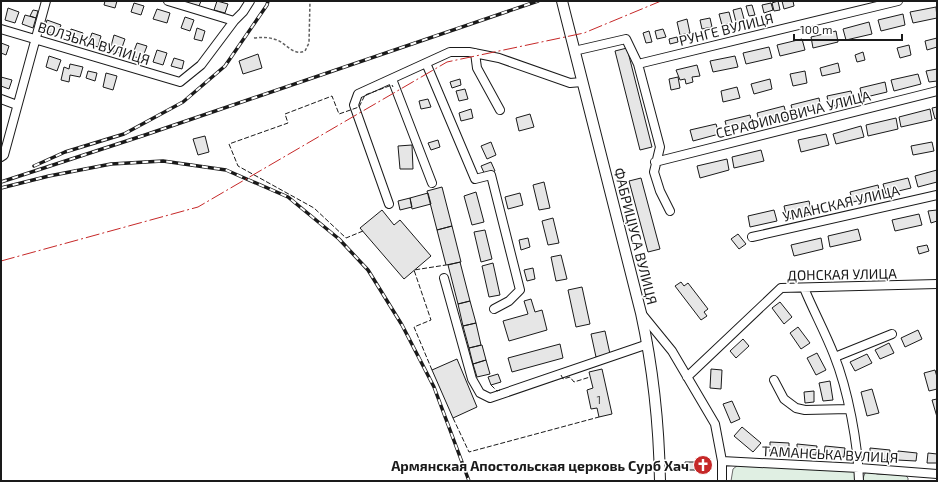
<svg xmlns="http://www.w3.org/2000/svg" width="938" height="482" font-family="'Exo 2',sans-serif">
  <rect width="100%" height="100%" fill="#fff"/>
  <path fill="#e0efe3" stroke="#6a6a6a" d="M738,465L854,471L856,474V481H731L733,469Z
    M871,471L877,474L905,475L908,478V481H862L865,473Z"/>
  <path fill="#e6e6e6" stroke="#1a1a1a" d="M105,1H117L115,8L104,5Z
    M188,1H201L199,6L188,3Z
    M217,1L228,4L225,13L214,10Z
    M778,1L780,10L774,11L772,3Z
    M782,1H793L794,6L784,9Z
    M134,3L144,6L141,15L131,12Z
    M771,3L773,10L764,13L762,5Z
    M752,5L755,15L749,16L746,6Z
    M936,7L937,18L913,23L910,12Z
    M8,8L19,12L15,23L5,20Z
    M741,8L744,19L736,22L733,10Z
    M157,9L170,13L167,23L153,19Z
    M33,10L38,11L36,18L30,16Z
    M729,12L732,23L722,25L719,14Z
    M903,14L905,25L881,31L878,20Z
    M25,15L36,18L33,28L22,24Z
    M185,17L194,20L190,31L181,28Z
    M710,18L712,27L702,29L700,20Z
    M687,19L690,33L680,35L677,22Z
    M47,20L61,25L57,35L44,31Z
    M869,22L872,34L846,40L843,29Z
    M197,28L205,31L202,41L194,39Z
    M71,29L83,33L81,41L69,38Z
    M663,29L666,37L657,39L655,31Z
    M649,31L652,42L646,43L643,33Z
    M836,31L838,42L813,48L811,37Z
    M92,33L101,36L98,47L88,44Z
    M114,35L125,39L120,53L110,50Z
    M677,37L678,42L670,44L669,39Z
    M937,38V47L927,50L925,41Z
    M802,39L805,50L780,56L777,45Z
    M1,43L9,46L6,55L1,53Z
    M137,43L147,46L142,59L132,56Z
    M909,45L911,55L900,58L897,48Z
    M769,47L772,58L746,64L743,53Z
    M627,48L652,147L640,150L615,51Z
    M157,50L167,53L163,65L153,62Z
    M863,52L865,60L857,62L855,55Z
    M258,54L262,68L243,74L239,61Z
    M49,56L61,60L57,71L46,67Z
    M735,56L738,67L713,72L710,61Z
    M174,58L184,61L182,69L171,66Z
    M838,63L840,72L822,76L820,68Z
    M70,64L83,67L80,77L70,75L69,82L61,80L64,67L69,69Z
    M697,65L700,76L692,77L693,82L686,84L685,79L680,80L676,70Z
    M937,69V81L929,82L926,71Z
    M88,71L97,73L95,81L86,78Z
    M805,71L807,83L793,86L790,74Z
    M106,73L117,76L113,90L103,87Z
    M918,74L921,84L894,91L891,80Z
    M1,77L12,80L9,89L1,86Z
    M678,77L680,88L671,90L669,79Z
    M460,79L461,85L452,88L450,82Z
    M770,79L772,89L754,94L751,84Z
    M885,82L887,92L862,98L860,88Z
    M737,87L740,98L723,102L721,91Z
    M465,89L468,99L459,101L456,91Z
    M851,91L854,101L829,107L827,96Z
    M819,98L821,109L794,116L791,105Z
    M428,99L431,107L421,109L419,101Z
    M784,106L787,117L760,124L757,113Z
    M937,107V118L935,119L932,108Z
    M471,109L473,118L461,121L459,113Z
    M930,109L932,120L901,127L899,117Z
    M530,114L534,127L519,131L516,118Z
    M750,115L752,126L728,132L725,121Z
    M896,118L898,129L868,136L866,125Z
    M716,124L719,134L693,141L690,130Z
    M861,126L864,137L836,144L833,134Z
    M826,134L829,145L801,152L798,140Z
    M205,136L209,152L198,155L193,139Z
    M438,140L440,147L431,150L428,143Z
    M491,142L496,155L487,159L481,146Z
    M932,142L934,151L913,155L911,146Z
    M412,145L413,169H400L398,146Z
    M761,150L764,161L734,168L732,157Z
    M727,159L729,170L700,178L697,166Z
    M491,162L495,171L485,175L481,166Z
    M937,170V182L918,187L915,176Z
    M641,178L660,249L648,252L629,181Z
    M908,178L911,188L886,194L883,184Z
    M544,182L550,208L539,210L533,185Z
    M878,185L880,195L853,202L850,192Z
    M442,187L452,226L437,230L427,191Z
    M476,192L484,222L472,225L464,196Z
    M428,193L431,204L412,209L410,198Z
    M520,193L523,205L508,209L505,197Z
    M410,198L412,207L400,210L398,201Z
    M809,201L812,214L787,219L784,206Z
    M382,210L394,225L400,220L431,256L404,279L360,228Z
    M774,210L777,221L750,227L748,216Z
    M937,210V221L931,223L928,211Z
    M919,214L922,225L895,231L892,220Z
    M553,218L559,243L548,245L542,221Z
    M452,226L461,262L446,265L437,230Z
    M858,229L861,240L830,247L828,236Z
    M485,230L492,259L481,262L474,232Z
    M738,234L746,244L739,249L731,239Z
    M528,238L530,247L521,250L519,240Z
    M821,238L823,249L794,256L791,245Z
    M927,245L929,251L919,254L917,247Z
    M561,255L567,279L556,281L551,257Z
    M460,262L470,301L458,304L448,265Z
    M493,263L500,295L489,297L482,266Z
    M533,268L535,279L527,281L524,270Z
    M681,282L684,286L688,283L708,309L704,312L707,316L701,320L675,286Z
    M582,287L590,324L576,327L568,290Z
    M531,299L535,312L542,310L547,330L509,341L503,321L528,314L524,301Z
    M470,301L476,323L463,326L458,304Z
    M780,302L792,317L784,324L772,308Z
    M476,323L481,345L469,348L463,326Z
    M798,327L810,343L801,349L790,333Z
    M918,330L922,339L905,347L901,338Z
    M605,331L610,354L596,357L591,334Z
    M743,339L749,346L736,358L730,351Z
    M889,343L894,353L880,359L875,350Z
    M560,344L563,358L512,372L508,358Z
    M482,345L486,360L473,364L469,348Z
    M817,353L826,370L816,375L807,358Z
    M867,354L872,363L855,371L850,362Z
    M457,359L477,407L453,418L432,370Z
    M486,360L490,374L477,377L473,364Z
    M602,369L612,414L599,417L597,408L591,409L587,390L593,388L589,372Z
    M711,369L722,370L721,389L710,388Z
    M935,370L937,377V389L929,391L924,373Z
    M498,374L501,382L491,385L488,377Z
    M830,381L833,400L823,401L819,383Z
    M872,389L879,413L867,416L861,392Z
    M814,391V402L805,403L804,392Z
    M937,399V417L932,400Z
    M732,401L740,419L731,423L723,404Z
    M742,427L761,443L753,452L734,436Z
    M770,442L789,443V453L770,452Z
    M797,444L817,446L816,455L797,453Z
    M825,446L845,448L844,457L824,456Z
    M870,448L890,450L889,460L870,458Z
    M898,451L917,453L916,461L897,460Z
    M928,453L937,454V463H927Z
    M685,462H699V470H685Z"/>
  <g fill="none" stroke-linecap="round" stroke-linejoin="round">
    <g stroke="#1a1a1a" stroke-width="10">
      <path id="minor" d="M168,1L234,21
        M1,29L180,82L201,65L234,21L243,12L250,1
        M574,51L626,39L638,64L898,1
        M475,53L477,68L500,110
        M426,63L475,179L491,175L520,290L509,301L494,309
        M638,64L660,147L654,172L660,191L670,211
        M392,79L432,183
        M1,99L17,105
        M1,157L4,155L46,1
        M655,162L937,91
        M389,204L355,108L354,105L358,94L450,52H469L499,58L570,83L582,82
        M752,237L937,195
        M444,278L472,379L480,393L490,398L648,344
        M804,288C813,310 825,332 834,355C848,390 858,443 859,481
        M641,313L672,351L715,424L722,461V481
        M835,357L892,334
        M687,377L781,288L937,284
        M774,380L784,399L796,408L805,410L849,409
        M722,461L859,468L937,474"/>
    </g>
    <g stroke="#1a1a1a" stroke-width="12">
      <path id="major" d="M562,1L641,313C653,368 659,425 660,481"/>
    </g>
    <path stroke="#5f5f5f" stroke-width="1.5" stroke-dasharray="3 2" stroke-linecap="butt" d="M254,38C262,37 269,37 277,40C287,44 293,56 305,51L309,43L310,1"/>
    <use href="#minor" stroke="#fff" stroke-width="8"/>
    <use href="#major" stroke="#fff" stroke-width="10"/>
    <g stroke="#1a1a1a" stroke-width="3.5">
      <path id="rail" d="M34,166L65,152L124,134L183,102L225,66L267,5L268,1
        M1,182L145,135L538,1
        M1,188L49,176L111,164L163,161L226,170L288,197L339,239L368,270L402,325L434,387L469,481"/>
    </g>
    <use href="#rail" stroke="#fff" stroke-width="2" stroke-dasharray="6" stroke-linecap="butt"/>
    <path stroke="#1a1a1a" stroke-width="1" stroke-dasharray="5 2" stroke-linecap="butt" d="M363,231L346,238L314,208L238,166L229,144L288,123L285,114L332,96L339,114L359,107L365,95L392,85L393,87
      M432,370L414,327L431,320L414,270L446,265
      M561,375L563,379L570,377L574,382L590,377
      M491,385L497,391L500,390
      M453,418L469,452L599,417"/>
    <path stroke="#c62828" stroke-width="1" stroke-dasharray="14 3 2 3" stroke-linecap="butt" d="M1,261L198,207L447,62L584,33L661,1"/>
  </g>
  <defs>
    <g id="church-disc" transform="scale(1)"><circle r="9.5" fill="#c62828" stroke="#fff"/><path d="M-1.2-6h2.4v3.5h3.3v2.4h-3.3V6h-2.4V-.1h-3.3v-2.4h3.3Z" fill="#fff"/></g>
  </defs>
  <g fill-rule="evenodd">
    <use href="#church-disc" x="703" y="465"/>
  </g>
  <g text-anchor="middle" dominant-baseline="central" stroke-width="3" stroke-linejoin="round" paint-order="stroke">
    <g font-size="12" fill="#4d4d4d">
      <text x="599" y="399">1</text>
    </g>
    <g font-size="14" fill="#1a1a1a" stroke="#fff">
      <text transform="translate(726 29) rotate(-14)">РУНГЕ ВУЛИЦЯ</text>
      <text transform="translate(94 43) rotate(17)">ВОЛЗЬКА ВУЛИЦЯ</text>
      <text transform="translate(793 114) rotate(-14)">СЕРАФИМОВИЧА УЛИЦА</text>
      <text transform="translate(841 203) rotate(-13)">УМАНСКАЯ УЛИЦА</text>
      <text transform="translate(636 236) rotate(76)">ФАБРИЦІУСА ВУЛИЦЯ</text>
      <text transform="translate(842 274) rotate(-1)">ДОНСКАЯ УЛИЦА</text>
      <text transform="translate(830 454) rotate(3)">ТАМАНСЬКА ВУЛИЦЯ</text>
    </g>
    <g font-size="14" font-weight="bold" fill="#1a1a1a" stroke="#fff" text-anchor="end">
      <text x="689" y="465">Армянская Апостольская церковь Сурб Хач</text>
    </g>
  </g>
  <rect width="938" height="482" fill="none" stroke="#1a1a1a" stroke-width="4"/>
  <path d="M794 34v6h108v-6" fill="none" stroke="#1a1a1a" stroke-width="2"/>
  <text x="800" y="34" font-size="12" fill="#1a1a1a" stroke="#ffffff" stroke-width="3" paint-order="stroke">100 m</text>
</svg>
